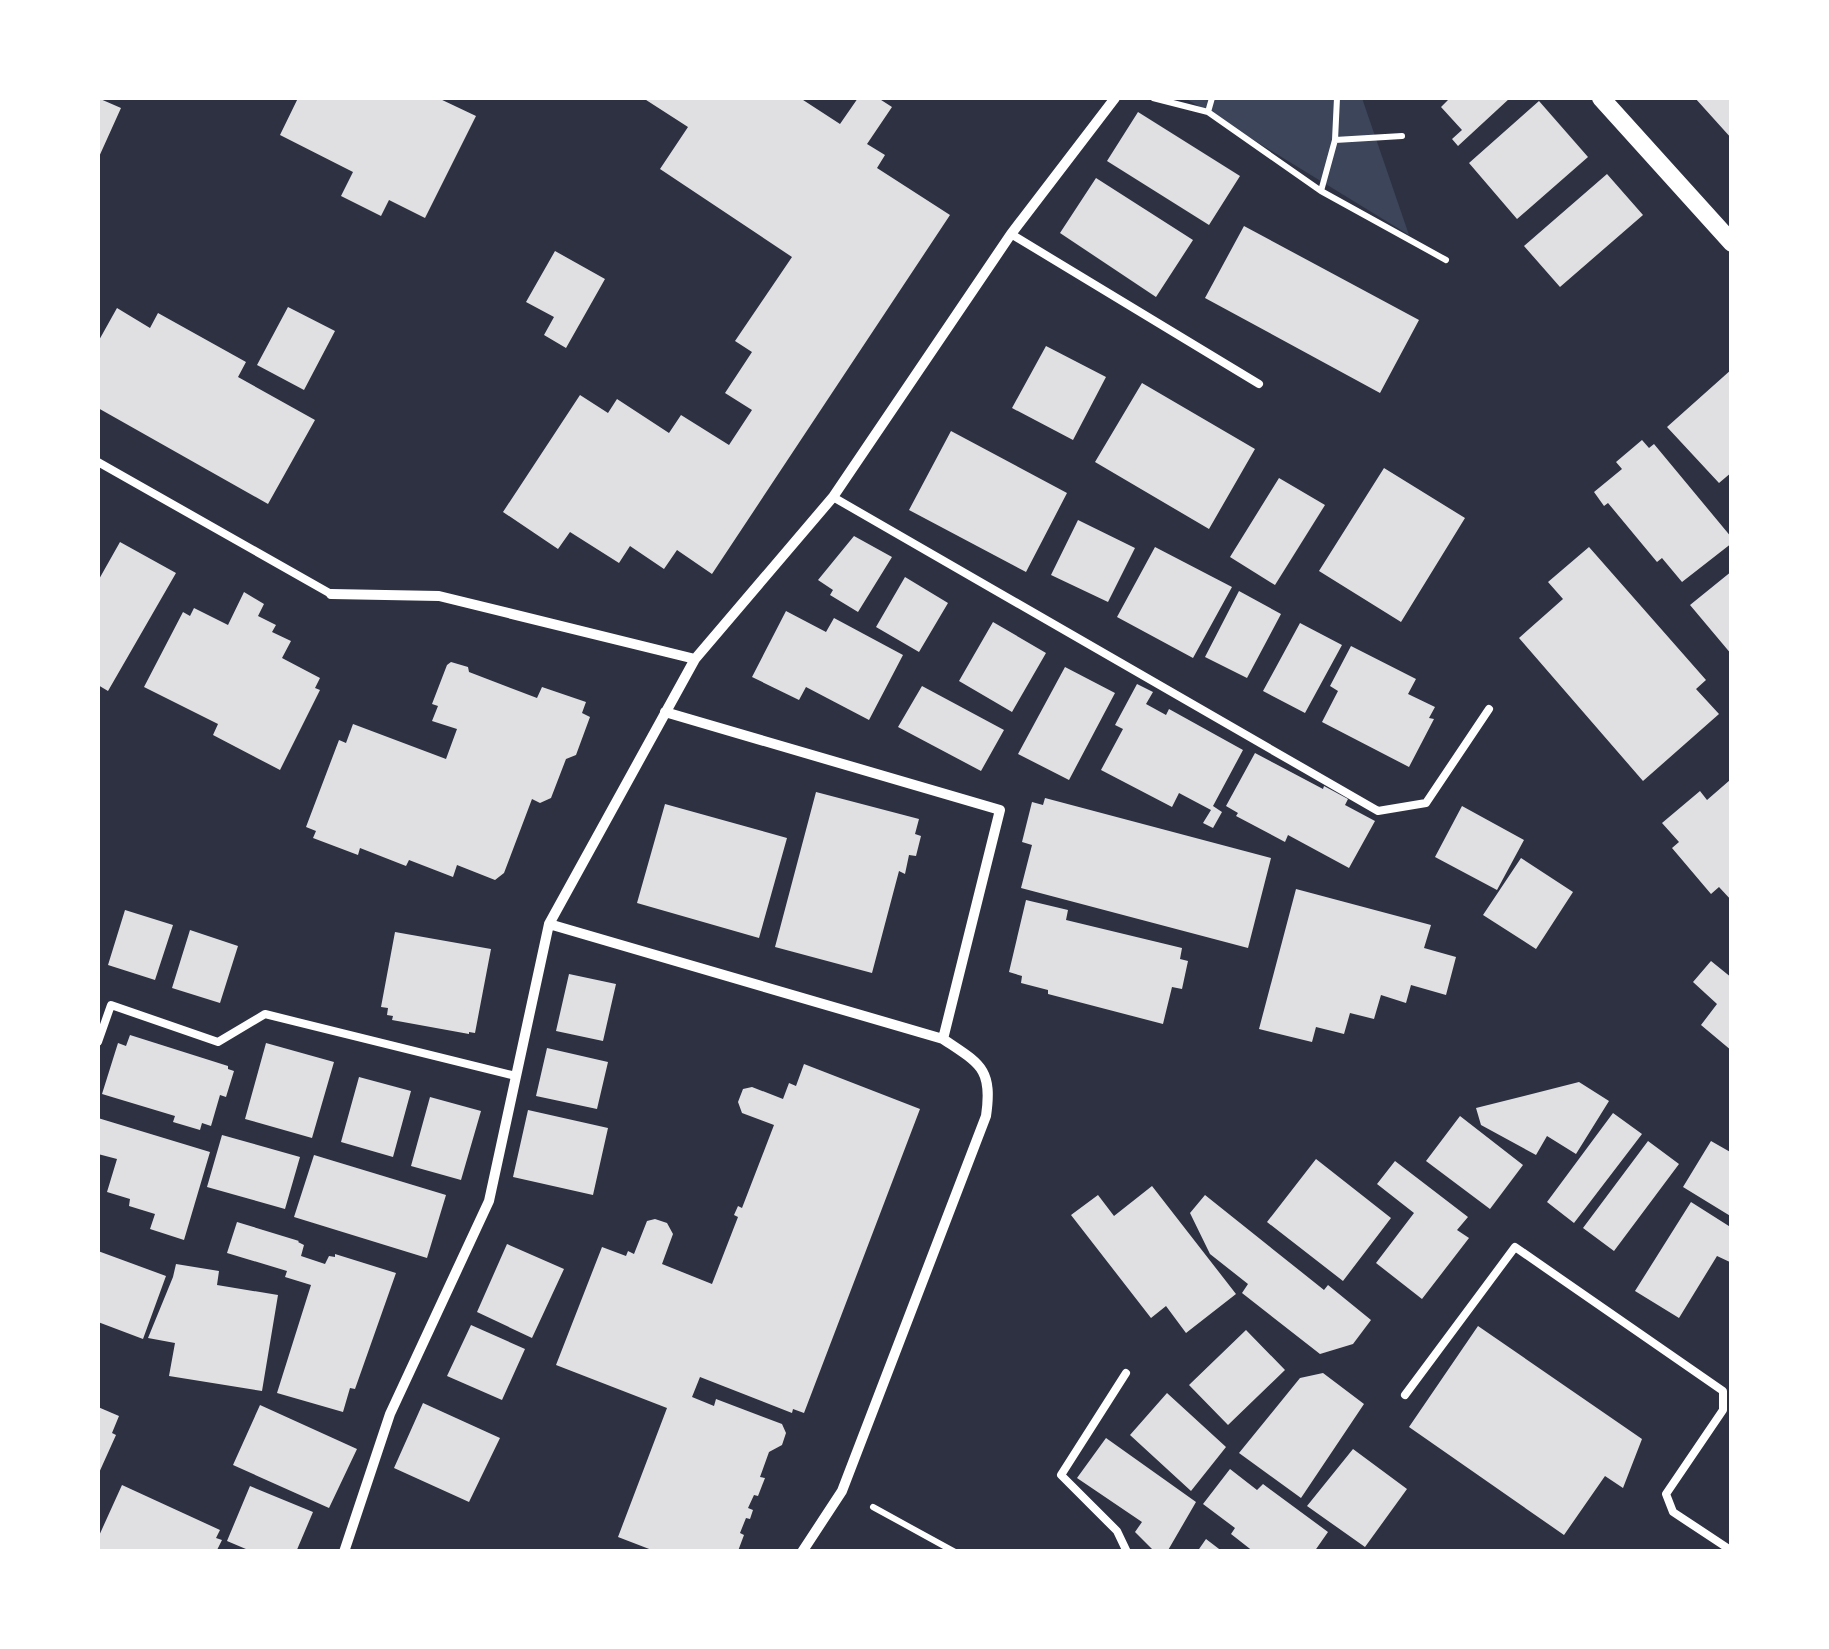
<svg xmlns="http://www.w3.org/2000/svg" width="1829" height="1649" font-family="Bitter,serif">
  <rect width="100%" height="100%" fill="#2d3142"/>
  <path fill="#3c4559" d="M1185,98H1362L1409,235Z"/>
  <path fill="#e0e0e3" d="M98,98L121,108L98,159Z
    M298,98H438L476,116L425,218L389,200L381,216L341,196L353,172L280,135Z
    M643,98H800L840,124L858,98H878L892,107L867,144L885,155L877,168L950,215L712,574L677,550L664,569L630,546L619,563L570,532L558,549L503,512L580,395L608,413L617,399L669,433L681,415L729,445L752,410L725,393L752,352L735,341L792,257L660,169L688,127Z
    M1446,98H1510L1458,146L1452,139L1462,130L1441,107L1448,100Z
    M1695,98H1732V139Z
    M1539,101L1588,157L1517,219L1469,163Z
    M1138,112L1240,176L1209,225L1107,161Z
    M1607,174L1643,215L1560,287L1524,246Z
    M1096,178L1193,240L1156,297L1060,233Z
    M1244,226L1419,320L1380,393L1205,298Z
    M555,251L605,279L566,348L544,335L554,317L526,302Z
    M288,307L335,331L304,390L257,365Z
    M117,308L150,328L158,313L246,362L238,377L315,420L268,504L98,408V342Z
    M1046,346L1106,377L1073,440L1012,408Z
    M1732,369V472L1719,483L1667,427Z
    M1142,383L1255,449L1209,529L1095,462Z
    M951,431L1067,493L1026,572L909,510Z
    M1642,440L1649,448L1654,444L1732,538V543L1682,582L1662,558L1657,562L1608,503L1604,506L1594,492L1622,469L1616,462Z
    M1384,468L1465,518L1401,622L1319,571Z
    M1279,478L1325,505L1275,585L1230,557Z
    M1078,520L1135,548L1108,602L1051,575Z
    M854,536L892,557L858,612L830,595L833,590L818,580Z
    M120,542L176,573L108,691L98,685V581Z
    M1155,547L1232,587L1193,658L1117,617Z
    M1589,547L1706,680L1696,689L1719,714L1643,781L1519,638L1563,599L1548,582Z
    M1732,571V655L1690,605Z
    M905,577L948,603L919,652L876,627Z
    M1239,591L1281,614L1247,678L1205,657Z
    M244,592L264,604L258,616L276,625L272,632L291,641L282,658L320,678L315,688L320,690L280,770L213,735L218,724L144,687L183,612L190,616L194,608L228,625Z
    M786,611L826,632L834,618L903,655L869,720L806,687L799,700L752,677Z
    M993,622L1046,653L1012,712L959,681Z
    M1300,623L1342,645L1305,713L1263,691Z
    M1351,646L1416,679L1408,694L1435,707L1429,718L1434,719L1409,767L1322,722L1338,691L1330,686Z
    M451,662L468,667L469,672L537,698L542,687L586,702L582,713L590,717L576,755L566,759L551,798L540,803L532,799L504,873L495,880L457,865L453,877L409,860L406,866L360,848L358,855L313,838L316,831L306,827L339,740L346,743L353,724L446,759L457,729L432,721L438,706L432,704L447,665Z
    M1065,667L1115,693L1069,780L1018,754Z
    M1137,684L1153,692L1146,704L1166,715L1169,709L1243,750L1213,806L1222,812L1213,828L1203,823L1211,810L1179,793L1172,807L1101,770L1123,729L1115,725Z
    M922,686L1004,730L981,771L898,727Z
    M1255,753L1323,789L1324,786L1348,799L1345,805L1375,821L1349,868L1288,835L1285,842L1236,816L1238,813L1226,806Z
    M1730,780L1732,782V901L1719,887L1711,894L1672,848L1679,842L1662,823L1700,791L1707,800Z
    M816,792L919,819L915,834L921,836L916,856L909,855L905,874L899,871L872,973L775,947Z
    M1045,798L1271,858L1248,948L1021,888L1032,845L1022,842L1032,802L1043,805Z
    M665,804L787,838L759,938L637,903Z
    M1462,806L1524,840L1497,890L1435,857Z
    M1521,858L1573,892L1536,949L1483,915Z
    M1296,889L1431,925L1424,948L1456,957L1446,995L1411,985L1406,1003L1381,995L1374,1019L1350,1013L1344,1034L1316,1027L1312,1042L1259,1029Z
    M1026,900L1068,910L1066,920L1182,948L1180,959L1188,961L1182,989L1172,987L1163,1024L1048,994V990L1021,983L1022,976L1009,972Z
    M125,910L173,925L155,980L108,965Z
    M190,930L238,946L220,1003L172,988Z
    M395,932L491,949L475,1033L469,1032V1034L392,1020L393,1016L387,1015L388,1008L381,1007Z
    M1711,961L1732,978V1051L1701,1025L1717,1004L1693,982Z
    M569,974L616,984L603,1041L556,1031Z
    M130,1035L228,1066V1069L234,1071L226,1097L220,1095L211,1126L202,1123L200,1130L173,1122L175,1116L102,1094L118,1043L126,1046Z
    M266,1043L334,1062L312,1138L245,1119Z
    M547,1048L608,1062L597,1109L536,1096Z
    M804,1064L920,1109L804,1413L793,1409L792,1413L700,1377L692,1397L714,1406L716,1399L782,1424L786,1433L782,1445L769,1452L760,1477L765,1478L758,1496L754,1495L748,1508L753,1510L750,1519L746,1518L740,1533L744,1535L738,1551L657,1552L618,1537L667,1408L556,1365L602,1247L626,1256L628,1251L634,1254L647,1221L655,1219L667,1223L673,1234L662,1264L712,1284L738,1217L734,1215L738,1206L742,1208L774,1125L742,1113L738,1102L743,1089L752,1087L783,1099L789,1083L796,1086Z
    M359,1077L411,1091L393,1157L341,1142Z
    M1579,1082L1609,1101L1576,1154L1547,1136L1536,1155L1481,1125L1476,1108Z
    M430,1097L481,1111L461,1180L411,1166Z
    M528,1110L608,1128L593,1195L513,1177Z
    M1613,1113L1642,1134L1574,1223L1547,1202Z
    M1460,1116L1523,1165L1490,1209L1426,1161Z
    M98,1118L210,1152L184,1240L150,1229L155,1214L129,1206L130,1199L107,1192L117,1159L98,1154Z
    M222,1135L300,1157L285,1209L207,1187Z
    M1648,1141L1679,1164L1614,1251L1583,1228Z
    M1711,1141L1732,1153V1217L1683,1187Z
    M314,1155L446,1195L427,1258L294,1217Z
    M1316,1159L1391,1218L1343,1281L1267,1222Z
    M1395,1161L1468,1217L1457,1230L1469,1238L1422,1299L1376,1263L1414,1213L1377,1184Z
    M1152,1186L1236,1294L1186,1333L1166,1306L1151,1318L1071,1215L1098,1195L1114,1216Z
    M1205,1195L1324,1290L1328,1285L1371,1320L1353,1344L1320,1354L1242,1293L1248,1284L1210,1254L1190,1213Z
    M1691,1202L1732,1228V1263L1717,1256L1679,1318L1635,1291Z
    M237,1222L299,1241L298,1242L304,1245L301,1256L325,1264L329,1256L335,1257V1254L396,1273L355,1389L350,1388L343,1412L277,1393L311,1285L285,1277L287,1271L227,1253Z
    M507,1244L564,1269L532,1338L477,1312Z
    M98,1251L166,1276L143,1339L98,1322Z
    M176,1264L219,1271L217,1285L278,1295L262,1391L169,1376L175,1343L148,1338L173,1277Z
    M471,1325L525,1349L502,1400L447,1376Z
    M1478,1326L1642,1439L1623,1488L1605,1476L1564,1535L1409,1427Z
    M1246,1330L1285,1370L1228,1425L1189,1385Z
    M1323,1373L1364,1404L1301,1498L1239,1453L1300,1378Z
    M1167,1393L1226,1447L1191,1491L1130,1435Z
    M423,1403L500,1438L469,1502L394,1468Z
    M260,1405L357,1449L329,1508L233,1465Z
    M98,1407L119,1416L112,1433L116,1435L98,1475Z
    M1106,1438L1196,1502L1167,1552H1155L1135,1532L1142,1522L1077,1478Z
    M1353,1449L1407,1489L1365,1547L1307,1506Z
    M1230,1469L1257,1490L1263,1484L1328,1532L1314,1552H1254L1231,1534L1235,1528L1203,1504Z
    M122,1485L220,1530L216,1538L222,1540L216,1552L98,1551V1538Z
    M250,1486L313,1512L296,1552H253L227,1541Z
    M1206,1539L1223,1552H1197Z"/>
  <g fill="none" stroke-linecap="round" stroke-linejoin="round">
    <path stroke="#fff" stroke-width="6" d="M1153,98L1208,112L1321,191L1446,260
      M1208,112L1212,98
      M1335,140L1402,136
      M1321,191L1335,140L1337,98
      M873,1507L955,1552"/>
    <path stroke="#fff" stroke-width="8" d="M1011,234L1259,384
      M98,462L331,594
      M833,497L1378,811L1426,803L1489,709
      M98,1042L111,1005L218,1042L265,1014L516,1076
      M1126,1373L1061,1475L1117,1531L1127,1552
      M1405,1395L1515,1247L1723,1391V1410L1666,1494L1673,1512L1732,1551"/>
    <path stroke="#fff" stroke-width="10" d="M331,594L439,596L695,659
      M665,712L1000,810L943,1039
      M344,1552L390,1414L489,1201L549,924
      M802,1552L842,1491L986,1116C993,1068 980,1064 943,1039L549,924L695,659L833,497L1011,234L1115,98"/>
    <path stroke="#fff" stroke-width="18" d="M1601,98L1732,243"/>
  </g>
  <rect width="1829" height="1649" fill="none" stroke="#ffffff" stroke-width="200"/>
</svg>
